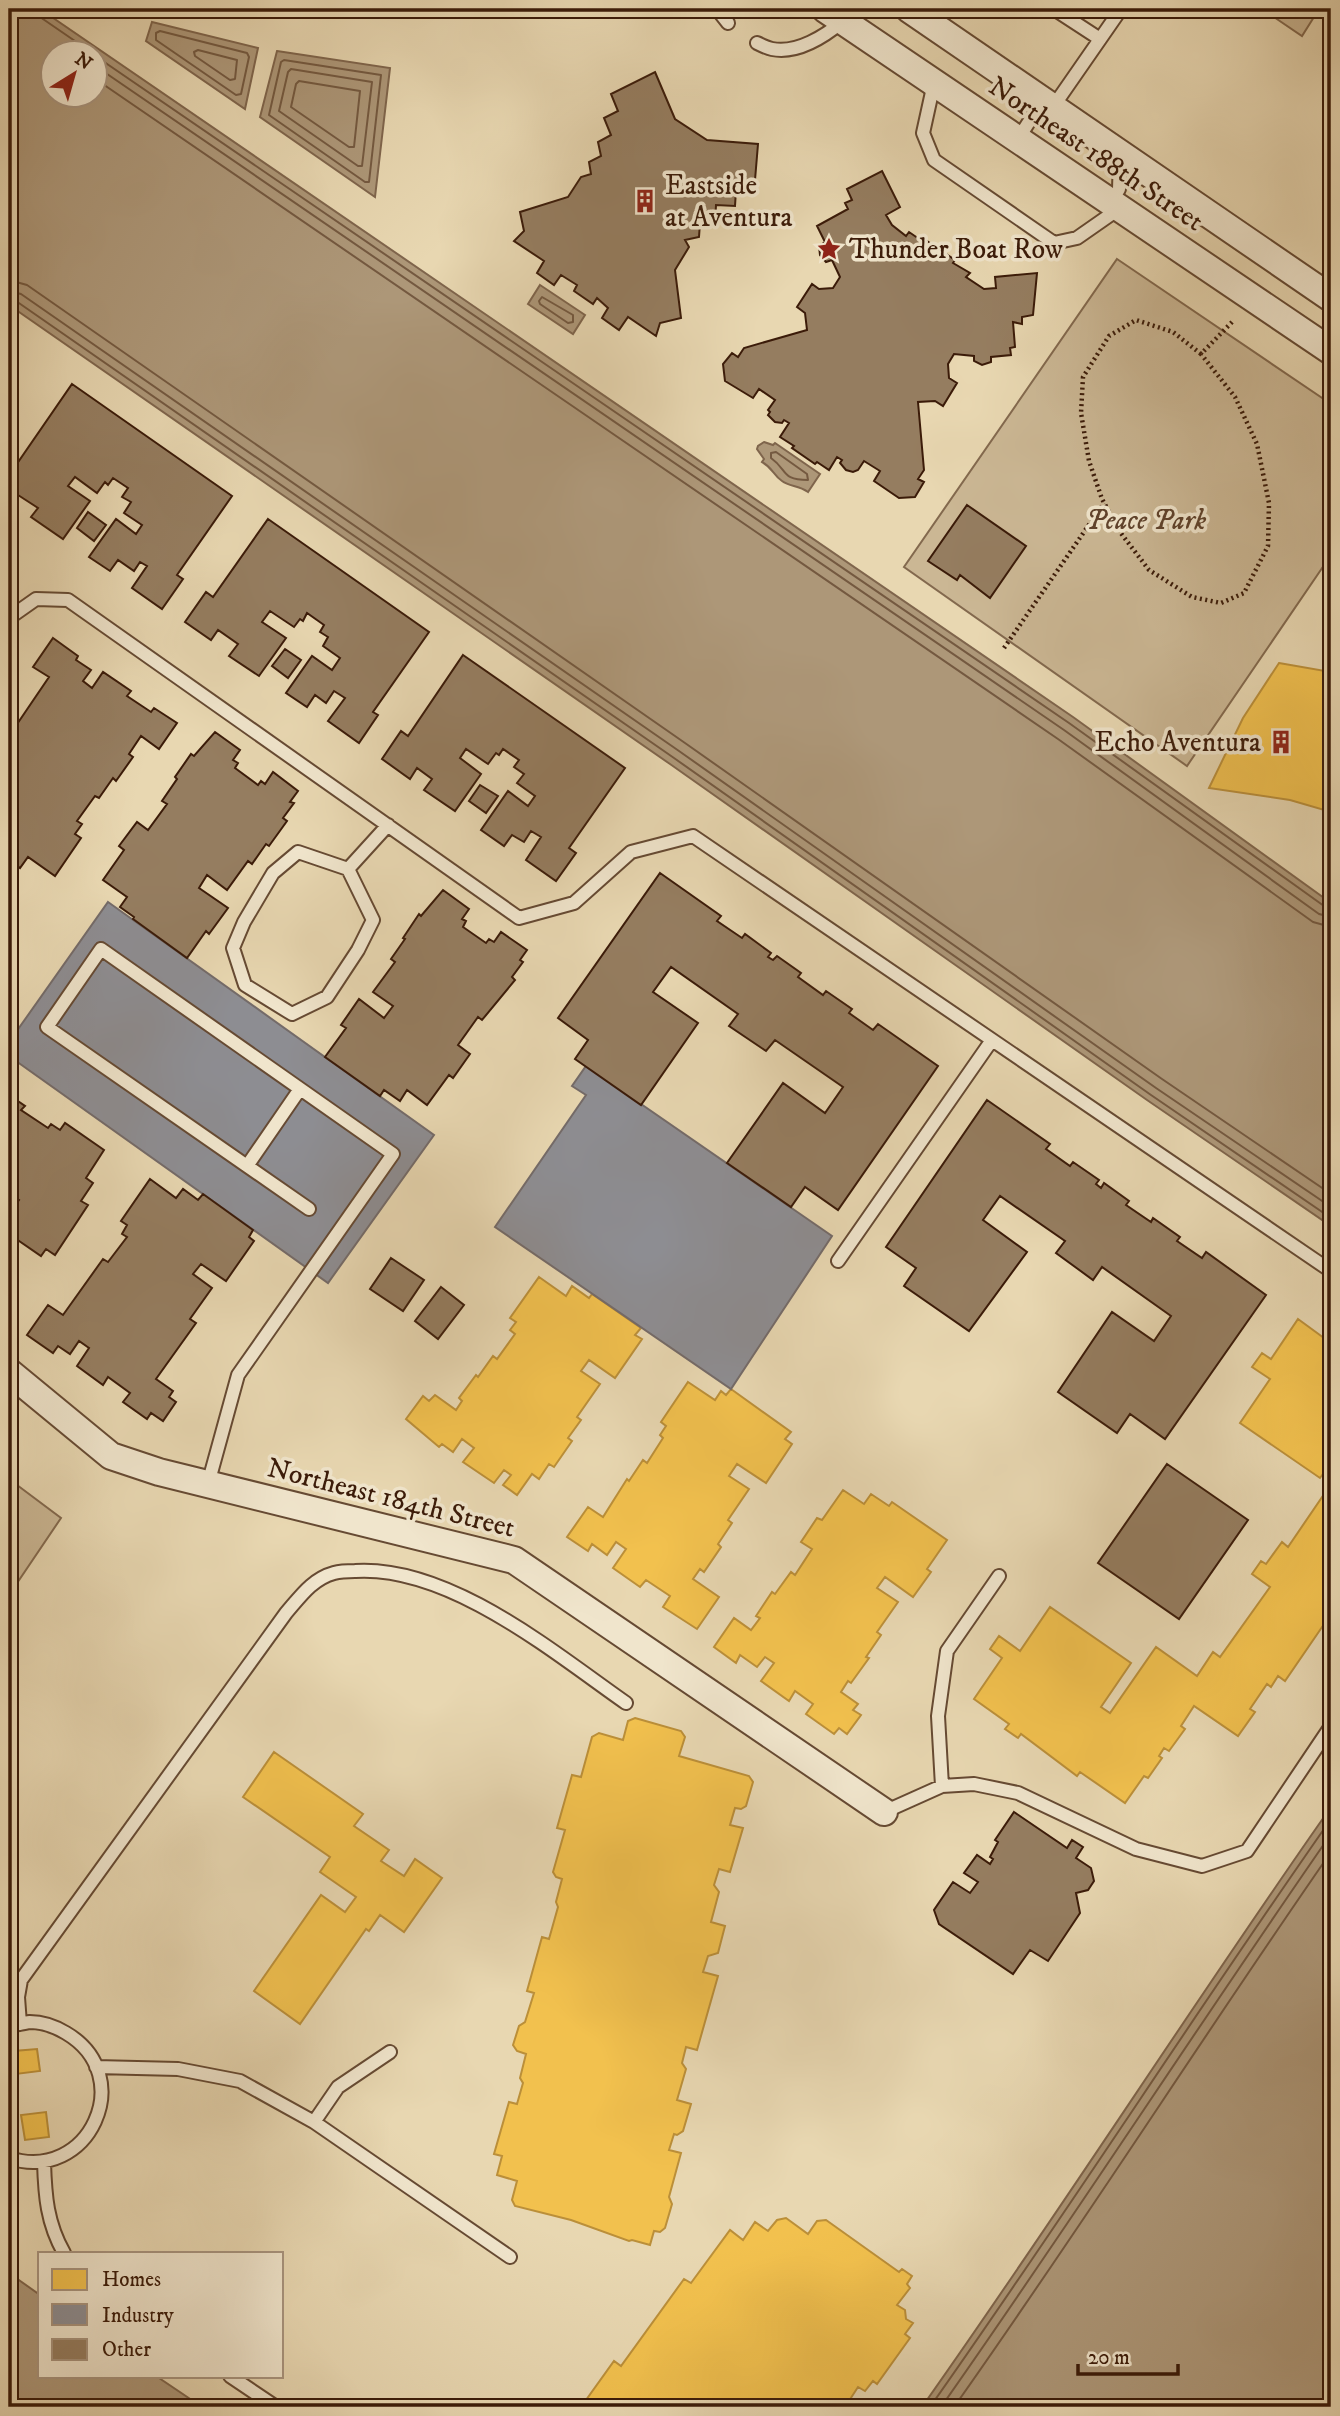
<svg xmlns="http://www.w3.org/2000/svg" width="1340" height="2416" font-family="'IM FELL DW Pica',serif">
  <rect width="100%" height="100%" fill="#e8d7b1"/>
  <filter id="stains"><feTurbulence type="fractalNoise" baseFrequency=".00286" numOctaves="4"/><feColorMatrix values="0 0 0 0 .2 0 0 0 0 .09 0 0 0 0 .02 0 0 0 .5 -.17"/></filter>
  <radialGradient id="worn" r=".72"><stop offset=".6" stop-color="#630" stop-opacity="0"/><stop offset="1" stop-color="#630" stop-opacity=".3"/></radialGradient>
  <path fill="#cbb794" stroke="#83694e" stroke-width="2" d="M1262,9H1319L1302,36Z
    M1117,259L1331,404V555L1187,766L904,567Z
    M9,1479L61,1518L9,1595Z"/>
  <path fill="#ad9778" stroke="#7f654c" stroke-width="2" fill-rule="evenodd" d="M9,9H40L1073,717L1331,903V1226L1147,1100L670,764L9,305ZM94,52V94H52V52Z
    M152,22L258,48L245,109L146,41Z
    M277,51L390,68L375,197L260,117Z
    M540,285L585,315L573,334L528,304Z
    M764,442L773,445L775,443L820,474L808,492C798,485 790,487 782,481C773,475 773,468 762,462L764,459L757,449L758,446Z
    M1331,1807V2407H922C1062,2209 1192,2005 1331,1807Z
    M9,2273L40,2295V2376H156L202,2407H9Z"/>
  <path fill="#f2c14e" stroke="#bb8f39" stroke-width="2" d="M1279,663L1331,672V812L1290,800L1209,788L1243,718Z
    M539,1277L566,1296L572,1286L589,1298L592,1294L641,1328L635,1335L642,1339L615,1378L589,1360L581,1371L600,1384L577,1417L581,1420L568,1438L572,1441L554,1467L549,1464L539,1479L532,1474L517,1495L503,1485L511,1475L504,1470L494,1483L463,1462L474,1448L462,1439L453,1452L442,1444L439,1447L406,1419L423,1396L429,1401L435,1395L456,1410L462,1401L459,1398L476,1375L478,1377L493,1356L497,1359L515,1334L510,1330L516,1322L510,1318Z
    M1298,1319L1324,1338L1326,1334L1331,1337V1463L1320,1478L1240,1423L1270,1379L1252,1367L1262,1353L1271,1359Z
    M688,1382L715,1400L721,1391L726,1395L731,1389L791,1432L785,1439L792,1444L766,1483L737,1464L729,1476L749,1489L728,1520L732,1523L718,1544L721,1547L704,1572L700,1569L693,1579L719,1597L697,1629L663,1607L670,1596L646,1580L640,1587L613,1568L626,1549L616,1542L607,1555L592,1544L588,1551L567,1537L588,1507L603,1517L627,1479L629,1481L643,1460L647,1463L663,1438L660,1435L666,1426L661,1422Z
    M1331,1484V1614L1285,1681L1278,1676L1271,1687L1267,1684L1250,1709L1255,1712L1238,1736L1194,1706L1181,1726L1185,1729L1169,1751L1164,1748L1159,1756L1162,1758L1148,1778L1144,1776L1125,1803L1080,1772L1077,1776L1021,1734L1018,1738L1005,1729L1009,1724L974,1699L1002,1658L990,1649L999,1636L1020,1651L1050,1607L1131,1663L1101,1707L1110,1713L1156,1647L1197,1676L1213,1652L1220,1657L1270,1587L1252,1574L1261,1561L1266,1564L1282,1542L1288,1547Z
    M843,1490L864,1504L871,1494L889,1506L892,1502L947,1540L927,1569L931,1572L913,1597L885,1577L877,1588L898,1602L877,1632L881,1635L866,1657L869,1658L851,1683L848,1681L841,1692L858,1704L853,1710L861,1715L847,1734L839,1728L834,1734L806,1714L813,1704L795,1691L789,1701L761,1681L774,1663L765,1657L757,1667L740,1655L736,1663L714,1647L734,1618L751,1630L760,1618L756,1616L772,1592L775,1594L791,1572L795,1575L812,1549L801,1542L817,1518L822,1520Z
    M635,1718L681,1731L685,1737L679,1756L749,1776L753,1782L746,1806L741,1809L735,1808L730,1825L743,1828L730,1872L719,1869L714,1885L719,1892L711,1922L725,1926L718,1953L708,1956L703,1972L718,1976L697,2050L686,2047L682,2063L686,2069L677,2100L691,2104L683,2131L677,2135L674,2134L669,2150L681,2153L669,2197L672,2204L665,2228L660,2232L654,2231L650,2245L632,2240L629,2241L571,2220L515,2206L512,2200L517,2181L497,2175L502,2156L494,2154L509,2102L517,2104L523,2083L520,2078L526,2054L517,2051L513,2045L519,2026L525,2022L534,1993L527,1991L542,1937L549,1939L558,1907L556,1902L562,1879L556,1877L553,1872L565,1830L557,1828L572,1775L581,1777L592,1737L599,1733L623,1740L628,1721Z
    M274,1752L363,1814L354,1826L389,1850L381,1861L404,1876L415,1859L442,1878L404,1932L380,1915L369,1931L366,1929L300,2024L254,1991L321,1895L345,1912L356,1897L320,1872L330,1857L243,1797Z
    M37,2049L40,2071L16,2074L14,2051Z
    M46,2112L49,2137L25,2140L21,2115Z
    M786,2218L808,2234L817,2221L826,2220L899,2272L902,2269L912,2276L907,2284L910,2288L897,2305L905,2310L906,2319L913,2323L905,2334L910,2338L877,2384L873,2381L865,2391L858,2387L845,2407H581L614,2361L621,2366L684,2279L691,2283L730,2230L743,2240L755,2222L768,2231L777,2220Z"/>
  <path fill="#8d8d92" stroke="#746b69" stroke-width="2" d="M108,902L434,1135L328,1283L9,1056V1042Z
    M586,1066L832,1236L731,1389L495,1227L586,1095L572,1086Z"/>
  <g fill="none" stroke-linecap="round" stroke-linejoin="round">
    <path stroke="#745940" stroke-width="2" d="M37,9L40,17L91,52
      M160,31L247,53L249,57L241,94L236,95L156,40V33Z
      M198,50L237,60L235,79L230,80L195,56L194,52Z
      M94,55L1069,723L1324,906L1331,908
      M284,60L381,75L369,182H365L269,115L281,62Z
      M94,65L1064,730L1319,914L1331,917
      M291,69L372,82L362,166H358L279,111L288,72Z
      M94,78L1058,739L1313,922L1331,927
      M299,81L360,91L354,147H349L291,107L296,84Z
      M9,280L27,285L685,743L1162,1079L1331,1194
      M9,291L21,294L679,751L1156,1088L1331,1207
      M542,297L573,315V322L568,323L540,304L539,301Z
      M9,300L16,301L674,758L1151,1095L1331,1218
      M771,453L776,452L807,474L808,480C781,480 788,470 771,458Z
      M930,2407C1067,2213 1195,2013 1331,1819
      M941,2407C1074,2218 1199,2024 1331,1834
      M954,2407C1083,2225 1203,2036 1331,1852"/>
  </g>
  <path fill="#957d60" stroke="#3b1b09" stroke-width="2" d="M655,72L675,119L707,140L758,144L754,192L736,190L735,206L716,205L715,224L700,223L699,237L685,240L689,247L675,270L681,318L660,323L656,336L628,317L619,330L602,318L608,308L597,298L593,304L574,291L577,285L561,275L554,285L537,273L544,261L514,241L524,231L520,212L568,197L581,177L591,174L589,162L601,156L598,142L611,135L604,118L618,111L611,94Z
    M882,171L900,207L886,215L892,225L906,236L909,232L925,243L927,241L955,260L953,263L970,273L966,277L984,289L996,288L995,277L1037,273L1033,315L1022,317V324L1013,322L1015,347L1010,348L1011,355L991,357V362L982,365L974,361V356L954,354L948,364L949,378L957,383L943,406L935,401L918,402L924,470L918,479L924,482L915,497L899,498L874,481L880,471L864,461L858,470L853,472L846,470L840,463L842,460L837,457L829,470L817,462L815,464L792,448L794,446L780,437L789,423L784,420L782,423L775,422L768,415L770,412L768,410L775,400L759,389L753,398L725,381L723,364L732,353L738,357L744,348L807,330L805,313L797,307L812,284L819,289L833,288L840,277L832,260L826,262L820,255L819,246L825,242L817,226L848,209L845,203L852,200L847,189Z
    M72,384L232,496L177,575L183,579L162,609L132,588L147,566L140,562L134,571L118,560L110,571L89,557L116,519L136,534L142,525L124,513L131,502L122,497L128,488L113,478L108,485L105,482L97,493L75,477L68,486L90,501L63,539L31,517L38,508L18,495L12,503L9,501V464L14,468Z
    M967,505L1026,546L990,598L960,575L957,580L928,561Z
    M88,512L106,525L94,541L77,528Z
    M268,519L429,632L373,712L378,715L359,743L328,721L345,698L334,691L326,703L315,695L307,707L286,693L312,656L332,670L340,658L323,646L328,637L320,632L324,625L307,613L303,621L300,619L294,627L270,611L262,622L286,638L259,676L229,656L238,644L218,630L211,640L185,622L206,592L213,597Z
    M53,638L78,656L76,660L91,670L83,681L92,688L103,672L131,691L127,696L151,712L154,708L177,723L159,749L141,736L129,754L133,757L116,781L113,778L99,798L95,796L77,821L82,824L75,834L81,838L55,876L28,857L20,868L9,860V744L13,739L9,736L49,677L33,667Z
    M285,649L301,660L288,678L272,666Z
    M463,655L625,768L569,848L576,853L556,881L526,860L541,837L531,831L524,842L512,835L504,846L481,830L508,791L528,806L535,796L517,783L524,774L514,767L519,760L503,749L499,755L496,753L488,764L466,749L460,758L481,774L455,811L424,790L432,779L417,768L410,779L382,759L401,731L408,736Z
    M215,732L240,750L233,760L238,763L235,768L258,785L261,781L265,784L273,772L298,791L290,802L294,803L283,818L287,821L269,846L266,844L252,864L248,861L227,890L207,875L199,888L228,908L209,934L206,931L187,958L133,919L134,917L120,907L127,897L103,880L124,850L119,846L137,822L148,830L167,804L162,801L177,779L175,777L191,754L194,756Z
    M480,785L498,796L486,813L469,801Z
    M660,873L721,916L717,921L742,938L745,934L771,953L768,957L773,960L777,956L801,973L798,977L823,995L826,991L852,1009L849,1013L873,1030L878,1024L938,1066L838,1210L805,1187L791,1207L727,1163L783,1083L825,1113L843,1087L775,1040L766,1051L729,1026L738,1014L671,967L653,992L698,1023L641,1105L575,1059L588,1040L558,1018Z
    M443,890L469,909L462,919L466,921L463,927L486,943L489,939L494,942L501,932L527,950L520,960L523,962L512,977L515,980L482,1020L478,1017L458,1045L470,1054L453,1078L449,1075L427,1105L407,1090L400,1101L384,1090L380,1096L325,1057L346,1028L341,1025L359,999L384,1018L393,1006L373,992L395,962L391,959L405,939L403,938L419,914L421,916Z
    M9,1095L25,1106L21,1110L48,1128L51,1124L60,1130L65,1123L104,1150L86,1178L93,1183L81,1201L88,1205L55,1255L46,1249L41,1256L9,1234V1214L19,1200L9,1193Z
    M987,1100L1050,1144L1046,1149L1070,1166L1073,1162L1099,1180L1096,1184L1101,1188L1104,1183L1129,1201L1126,1205L1151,1222L1153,1218L1180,1237L1177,1241L1202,1258L1206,1252L1266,1295L1165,1439L1130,1414L1117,1433L1058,1392L1112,1312L1154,1341L1171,1316L1102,1267L1093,1280L1056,1253L1065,1241L1000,1196L983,1220L1027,1252L969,1331L904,1286L916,1268L886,1247Z
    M150,1179L176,1198L183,1189L198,1200L203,1194L253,1230L249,1237L254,1241L226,1281L201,1264L193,1274L212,1288L190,1319L196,1323L156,1379L173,1391L169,1397L176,1402L163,1421L151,1413L147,1419L123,1402L130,1393L108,1377L103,1385L77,1366L89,1348L79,1341L70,1354L58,1346L53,1353L27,1335L48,1305L63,1315L103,1259L108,1262L127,1237L122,1234L127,1225L121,1221Z
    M391,1258L424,1280L403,1311L370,1289Z
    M441,1287L464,1305L438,1339L415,1321Z
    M1167,1464L1248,1520L1179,1619L1098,1563Z
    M1014,1812L1067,1848L1072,1840L1083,1847L1076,1858L1091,1868L1094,1881L1088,1890L1076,1893L1080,1913L1048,1961L1030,1950L1013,1974L939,1924L934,1910L953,1882L970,1893L978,1882L964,1873L977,1855L990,1864L993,1859L990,1857L998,1842L995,1840Z"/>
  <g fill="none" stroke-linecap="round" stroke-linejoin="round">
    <g stroke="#664a33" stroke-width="16">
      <path id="lane" d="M717,9L728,23
        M1054,9L1100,39
        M757,43C761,45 767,48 772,49C797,54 825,36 843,21
        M934,83L923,133L934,160L1054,243L1077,238L1120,208
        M1053,107L1121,9
        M1018,139L1043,100
        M1111,202L1119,189L1120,156
        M9,618L36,599L68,600L519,918L574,903L631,852L693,836L1331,1271
        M348,869L373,920L358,950L327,997L292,1014L245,985L233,948L244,922L273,873L298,852L348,869L388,825
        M247,1166L300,1089
        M838,1261L992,1040
        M208,1484L238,1375L393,1154L101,949L47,1027L309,1209
        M942,1786L938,1716L947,1651L999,1576
        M884,1812L942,1786L974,1784L1018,1793L1136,1849L1202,1866L1247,1851L1331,1726
        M20,2024L18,1997L21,1980L286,1613C300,1597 312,1579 334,1573C341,1571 349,1571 355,1571C449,1565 553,1652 626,1703
        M9,2026C16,2025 23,2023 30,2022C43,2022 56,2027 66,2033C139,2076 89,2184 9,2158
        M96,2067L178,2069L240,2081L314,2122L510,2257
        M314,2122L338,2087L390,2052
        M44,2162C45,2196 47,2223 64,2253
        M230,2376L276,2407"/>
    </g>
    <g stroke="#664a33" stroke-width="30">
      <path id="street" d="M825,9L1331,351
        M909,9L1331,298
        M9,1372L111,1456L159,1472L514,1560L884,1812"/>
    </g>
    <path stroke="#3b1b09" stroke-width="4.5" stroke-dasharray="2 3.5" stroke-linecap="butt" d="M1201,354L1173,332L1136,320L1109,336L1083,377L1081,413L1089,461L1102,499L1120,532L1149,570L1192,597L1221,603L1244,593L1268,546L1269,503L1257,444L1235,397L1201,354L1234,320
      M1004,648L1104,503"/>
    <use href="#lane" stroke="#f0e5cc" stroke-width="12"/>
    <use href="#street" stroke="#f0e5cc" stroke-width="26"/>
  </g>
  <defs>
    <g id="building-bare" transform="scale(1.89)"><path d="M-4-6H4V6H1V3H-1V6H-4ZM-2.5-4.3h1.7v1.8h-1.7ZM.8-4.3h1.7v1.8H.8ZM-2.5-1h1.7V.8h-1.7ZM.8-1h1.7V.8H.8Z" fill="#8f2418" stroke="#f0e5cc" stroke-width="2.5" paint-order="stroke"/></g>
    <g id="sight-bare" transform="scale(1.89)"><path d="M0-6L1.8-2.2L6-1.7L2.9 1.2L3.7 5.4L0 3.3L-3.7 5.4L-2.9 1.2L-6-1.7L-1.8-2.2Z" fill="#8f2418" stroke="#f0e5cc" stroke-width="2.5" paint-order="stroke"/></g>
  </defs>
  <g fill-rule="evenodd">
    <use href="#building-bare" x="645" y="201"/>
    <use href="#sight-bare" x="829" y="249"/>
    <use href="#building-bare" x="1281" y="742"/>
  </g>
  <g text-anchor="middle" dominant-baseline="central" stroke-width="7" stroke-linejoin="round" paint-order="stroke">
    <g font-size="28" fill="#3b1b09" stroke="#f0e5cc">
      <text transform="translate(1096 154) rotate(34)">Northeast 188th Street</text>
      <text transform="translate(391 1498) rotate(14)">Northeast 184th Street</text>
    </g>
    <g font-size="28" fill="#3b1b09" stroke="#f0e5cc" text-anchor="start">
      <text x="665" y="185">Eastside<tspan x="665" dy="32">at Aventura</tspan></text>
      <text x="849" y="249">Thunder Boat Row</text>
      <text x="1261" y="742" text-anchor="end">Echo Aventura</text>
    </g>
    <g font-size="28" font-style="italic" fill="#5f422c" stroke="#f0e5cc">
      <text x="1146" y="520">Peace Park</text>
    </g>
  </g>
  <rect width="1340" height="2416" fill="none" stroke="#e8d7b1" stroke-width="35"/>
  <rect x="10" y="10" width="1319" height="2395" fill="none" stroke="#3b1b09" stroke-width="3.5"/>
  <rect x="18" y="18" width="1305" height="2381" fill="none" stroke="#3b1b09" stroke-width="2"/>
  <rect x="38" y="2252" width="245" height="126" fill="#f0e5cc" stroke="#a8947e" stroke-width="2"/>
  <rect x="52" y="2269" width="35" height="21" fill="#f2c14e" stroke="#a8947e" stroke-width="2"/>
  <text x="102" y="2286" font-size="21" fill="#3b1b09">Homes</text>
  <rect x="52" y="2304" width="35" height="21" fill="#8d8d92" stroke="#a8947e" stroke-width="2"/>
  <text x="102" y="2322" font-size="21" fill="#3b1b09">Industry</text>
  <rect x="52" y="2339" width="35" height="21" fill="#957d60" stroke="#a8947e" stroke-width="2"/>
  <text x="102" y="2356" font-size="21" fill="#3b1b09">Other</text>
  <g transform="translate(74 74) rotate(37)"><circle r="33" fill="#f0e5cc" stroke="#a8947e" stroke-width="2"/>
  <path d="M0-5L12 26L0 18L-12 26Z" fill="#8f2418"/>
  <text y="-10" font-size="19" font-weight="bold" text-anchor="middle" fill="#3b1b09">N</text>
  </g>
  <path d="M1078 2364v10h100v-10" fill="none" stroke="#3b1b09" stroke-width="3.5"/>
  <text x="1088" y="2364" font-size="21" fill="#3b1b09" stroke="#f0e5cc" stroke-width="5" paint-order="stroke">20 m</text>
  <rect width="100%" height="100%" filter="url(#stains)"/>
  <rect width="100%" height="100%" fill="url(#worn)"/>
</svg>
